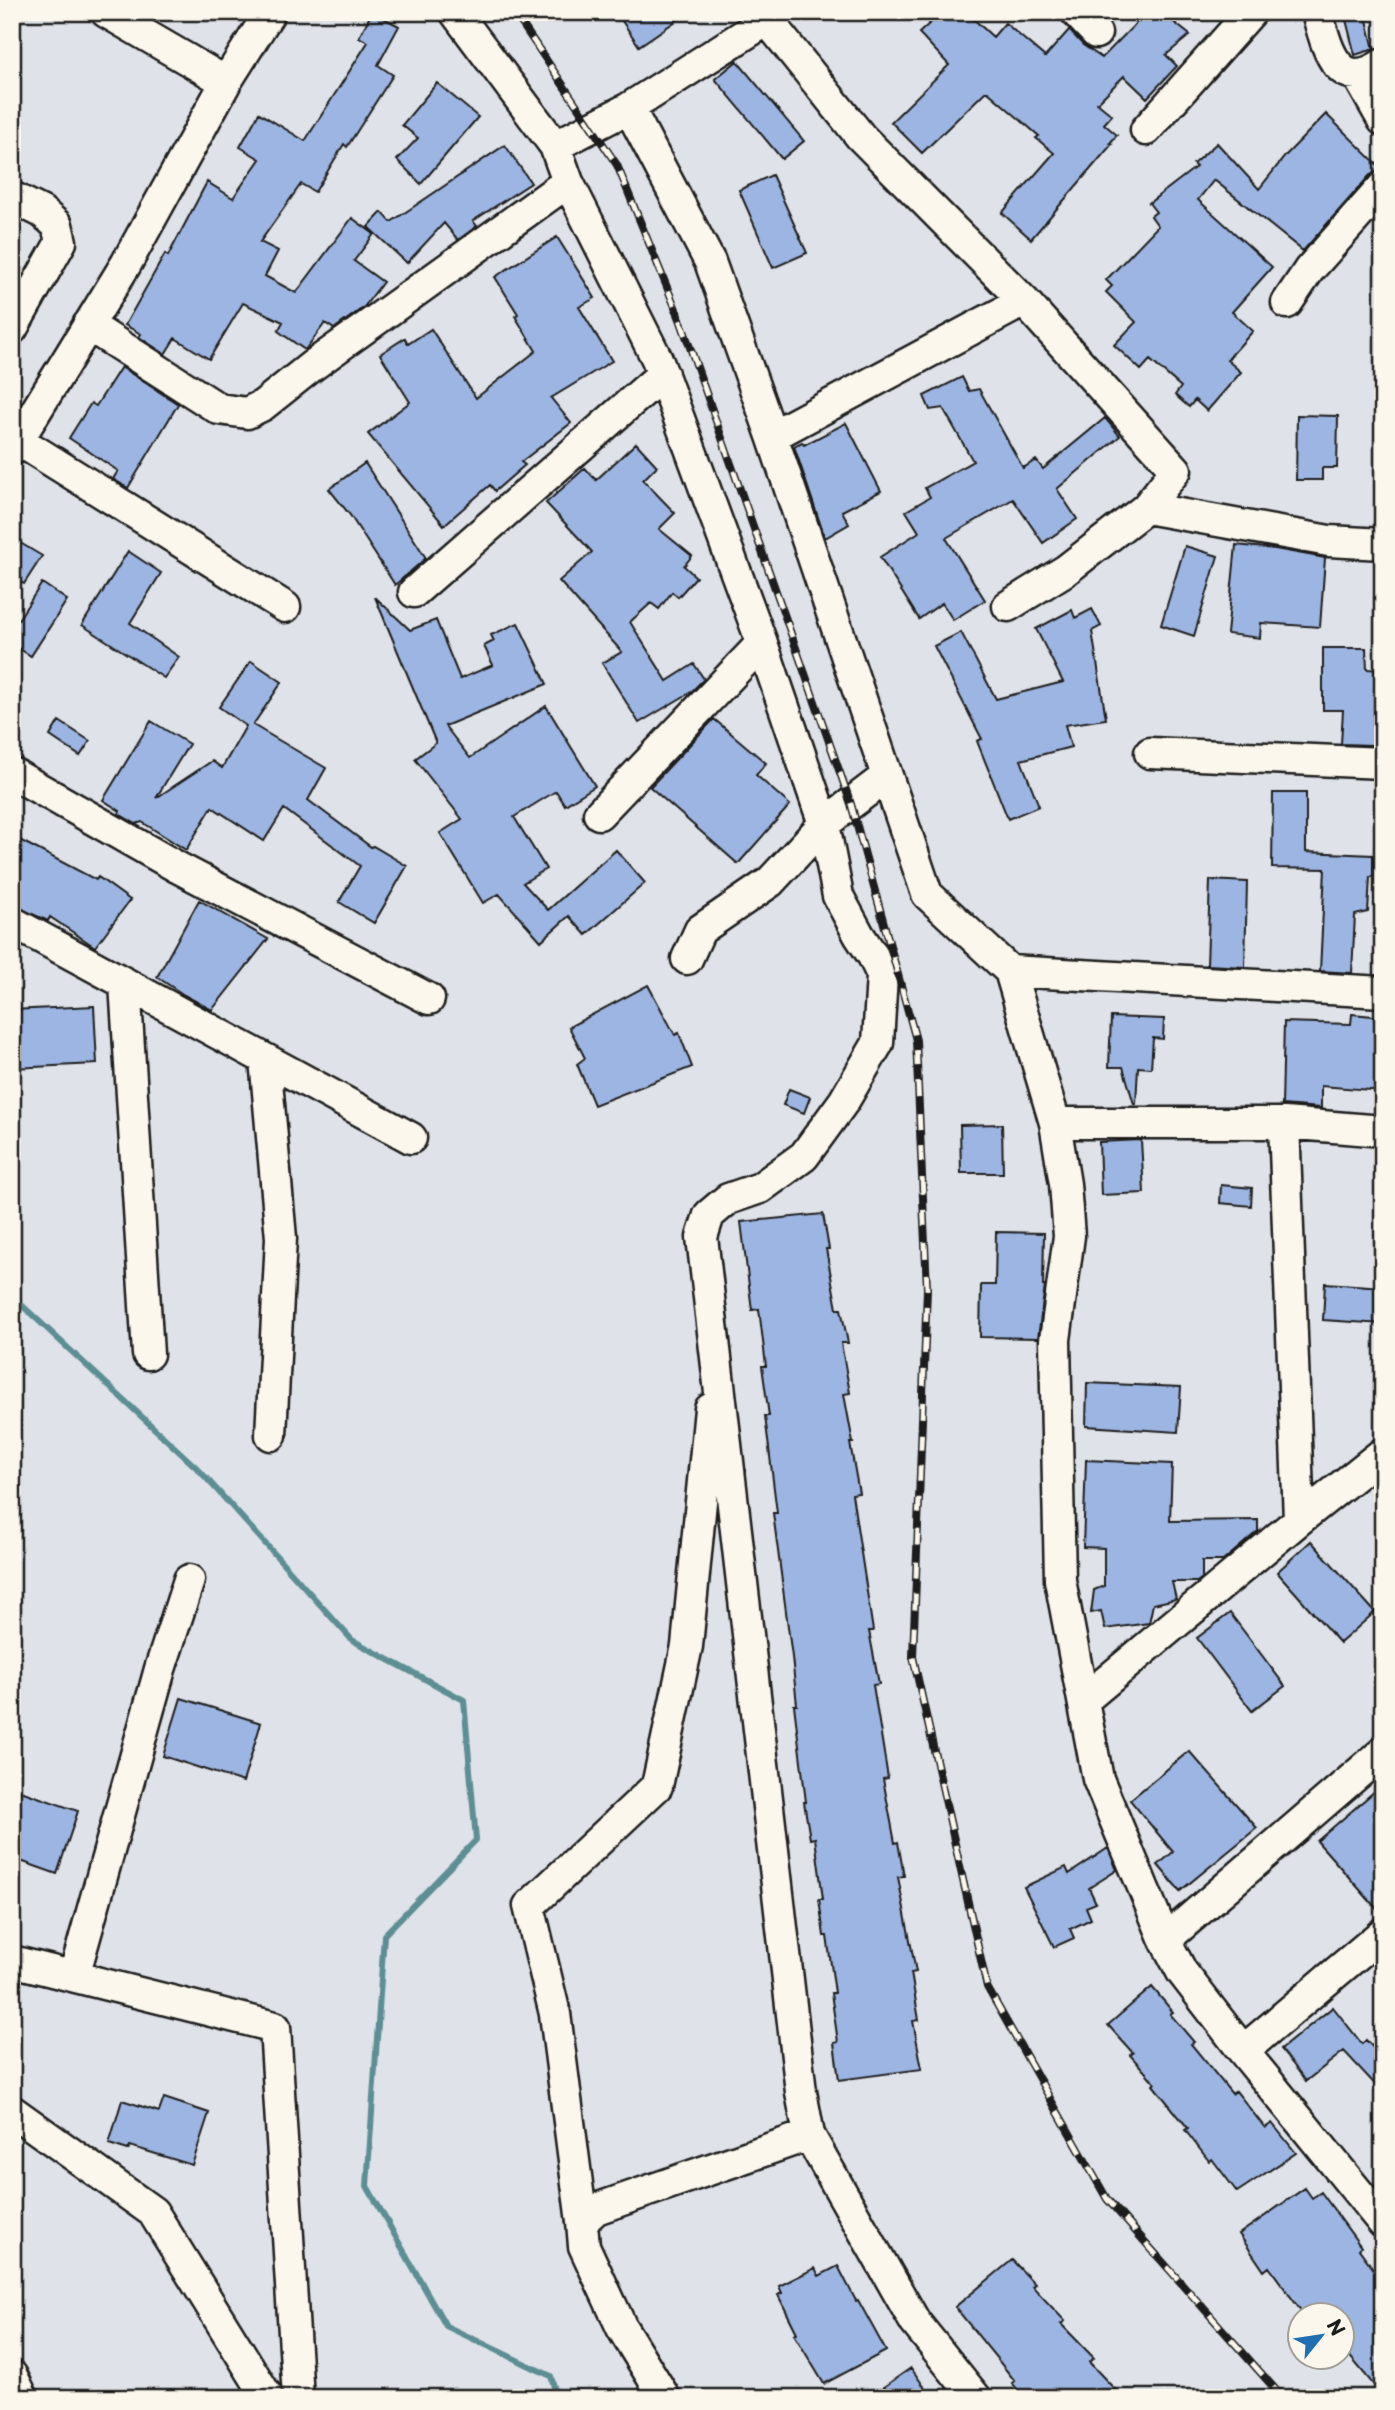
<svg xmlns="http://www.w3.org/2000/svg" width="1395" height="2410" font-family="'Playpen Sans',sans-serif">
  <rect width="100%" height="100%" fill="#dfe3e9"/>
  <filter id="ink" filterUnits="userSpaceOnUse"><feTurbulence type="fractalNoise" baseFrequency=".0143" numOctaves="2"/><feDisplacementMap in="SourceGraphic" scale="14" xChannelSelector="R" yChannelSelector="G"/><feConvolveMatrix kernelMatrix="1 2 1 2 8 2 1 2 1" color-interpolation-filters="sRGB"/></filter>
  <g filter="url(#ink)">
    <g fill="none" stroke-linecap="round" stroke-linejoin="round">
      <path stroke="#5d8e94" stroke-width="6" d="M12,1296L199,1470L352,1640L464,1700L476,1840L384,1935L367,2186L446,2326L551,2376L557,2398"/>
    </g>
    <path fill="#9db5e2" stroke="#1c1c1c" stroke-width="2" d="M372,12L399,26L378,65L393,75L347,147L344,144L315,192L301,184L260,242L278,251L265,276L296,293L352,218L374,234L354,261L383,282L364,307L334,329L325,323L305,350L278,331L283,322L243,303L209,359L175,338L165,354L139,337L141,334L125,325L165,254L168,256L207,182L233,198L260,159L240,147L259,113L305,141L368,42L359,37Z
      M616,12H689L639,46Z
      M942,12H966L993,37L1005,23L1045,57L1069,30L1083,45L1102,58L1147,12H1161L1190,35L1166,55L1177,66L1147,98L1124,76L1097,103L1112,115L1104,124L1117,135L1110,143L1112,144L1031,239L1002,213L1054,153L1036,138L1039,136L988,92H985L922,153L891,122L949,65L919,33Z
      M1344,12H1365L1374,49L1355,55Z
      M737,61L804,141L782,159L715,79Z
      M437,83L478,117L421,184L397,160L418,138L402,125Z
      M1326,114L1383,170L1370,175L1303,251L1214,180L1198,200L1272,267L1232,312L1253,331L1227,360L1241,372L1207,411L1195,400L1189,407L1175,395L1181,387L1150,360L1141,370L1114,345L1136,322L1106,292L1112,286L1106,280L1158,226L1151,216L1156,212L1149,203L1196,167L1193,164L1217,143L1259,189L1286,155Z
      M505,145L531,183L473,221L477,226L458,240L444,223L407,263L368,227L382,212L391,222Z
      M772,175L807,253L773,268L739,190Z
      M557,237L595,298L579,307L612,361L551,398L571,423L521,462L525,465L495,491L490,485L444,525L368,434L410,402L380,354L405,338L408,344L431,329L476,398L536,351L515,316L518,314L495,277Z
      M121,367L178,404L128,488L113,479L118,471L69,438L91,403L96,406Z
      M962,377L969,391L979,389L1023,468L1036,460L1043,469L1105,418L1120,436L1057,489L1077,519L1043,543L1013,499L946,538L985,600L953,620L942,603L919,619L880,557L919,532L906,511L930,497L925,488L973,461L943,408L930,410L924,396Z
      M1297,415L1338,416L1337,468H1322V480H1296Z
      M846,423L881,491L842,511L849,524L825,538L794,446L802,442L804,445Z
      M636,443L657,466L643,480L675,513L659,529L692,556L684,566L696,577L678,597L672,592L659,609L651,603L630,622L667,681L694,664L704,679L691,692L639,723L602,663L622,652L559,581L592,552L546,503L585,468L596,480Z
      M365,463L426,558L395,585L350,515L329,489Z
      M12,538L42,556L24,584L12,577Z
      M1236,545L1275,549L1325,558L1320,627L1261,623L1260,638L1227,634Z
      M1185,546L1218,556L1194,636L1161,625Z
      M128,551L161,573L130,623L179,657L164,678L82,625Z
      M42,583L67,600L31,656L12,644V629Z
      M375,597L410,630L436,620L460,679L493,665L484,646L494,641L491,635L518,623L547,684L445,726L470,758L546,706L595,786L565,805L556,791L514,817L546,869L523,883L548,910L616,850L645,883L586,935L569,916L541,941L499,894L483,903L440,833L462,819L415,759L436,743Z
      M1092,609L1101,626L1092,631L1106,719L1065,725L1071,747L1021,760L1039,806L1008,819L977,741L982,739L934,646L961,632L996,699L1063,682L1036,629L1072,610L1075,618Z
      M1323,648H1366L1367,669L1383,670V736L1374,735L1373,745L1341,744L1343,710H1323Z
      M251,661L282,682L253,725L326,768L308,800L371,847L373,846L407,866L374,923L339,902L360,866L284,809L264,841L212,807L186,850L142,822L136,824L119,814L120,811L103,800L151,721L189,744L156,798L212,761L222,768L246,726L219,707Z
      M714,719L766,763L756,775L790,805L738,864L650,787Z
      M59,721L90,741L80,756L50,736Z
      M1273,793H1306V852L1373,855V877H1370L1368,912L1355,915L1352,973L1320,971L1325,869L1272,868Z
      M12,836L96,880L98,877L130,900L95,947L50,917L48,921L12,905Z
      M1210,880L1247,882L1245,967L1207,965Z
      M199,900L268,939L212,1010L184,995L157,977Z
      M648,985L675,1035L679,1033L692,1067L594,1105L577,1064L585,1058L569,1027Z
      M94,1006L97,1064L12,1068V1010Z
      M1352,1014L1383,1017V1091L1321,1086V1108L1282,1105L1284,1022L1351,1024Z
      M1111,1017L1164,1019L1163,1039L1153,1038L1151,1068L1138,1067L1136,1104H1134L1123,1067H1109Z
      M789,1089L810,1097L804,1113L783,1105Z
      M1002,1124L1003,1173H961L960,1125Z
      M1141,1140L1144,1193L1101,1195L1099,1142Z
      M1221,1185L1252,1188L1251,1206L1220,1203Z
      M823,1214L829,1249H826L837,1309H841L848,1343H841L850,1393L844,1394L853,1443H850L859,1493L852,1494L873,1631H869L879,1684L873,1685L888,1778L883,1779L895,1843L898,1842L904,1876L898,1877L916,1972L911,1973L919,2020L913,2021L922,2069L839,2080L834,2043L838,2042L831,1993H835L827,1936H824L819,1899H823L815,1838L810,1839L804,1802H806L794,1705H797L792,1657L773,1513H777L765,1416H769L762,1366H766L759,1309L752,1310L741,1222Z
      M996,1232L1044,1233L1043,1286H1045L1038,1338L980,1337L981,1285H995Z
      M1325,1283L1383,1287V1324L1323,1320Z
      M1087,1383L1181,1387L1178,1432L1086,1426Z
      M1086,1460L1172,1464L1170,1521L1258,1520V1531L1223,1561H1202V1578L1197,1582H1172L1176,1599L1153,1604L1149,1623L1105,1629L1101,1611L1091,1613L1094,1590L1104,1586V1548L1083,1547Z
      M1311,1541L1375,1612L1340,1643L1277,1572Z
      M1230,1613L1285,1686L1252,1711L1197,1638Z
      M181,1698L261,1723L243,1782L163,1756Z
      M1189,1751L1257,1828L1180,1891L1158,1865L1173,1852L1130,1800Z
      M1383,1784V1916L1317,1841Z
      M12,1788L78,1811L57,1874L12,1858Z
      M1108,1848L1117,1870L1089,1888L1096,1903L1086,1907L1091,1919L1070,1929L1074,1938L1054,1947L1024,1887L1066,1867L1069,1874Z
      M1152,1987L1173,2012L1170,2014L1194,2042L1191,2044L1232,2094L1236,2091L1265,2128L1272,2123L1296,2153L1237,2192L1212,2159L1209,2161L1185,2130L1188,2128L1153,2085L1155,2083L1130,2055L1133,2053L1108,2025Z
      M1333,2007L1362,2044L1366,2040L1383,2058V2093L1344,2051L1306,2081L1281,2049Z
      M164,2098L209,2113L192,2165L130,2146L128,2150L109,2144L122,2100L159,2112Z
      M1305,2188L1312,2198L1321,2192L1361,2247L1359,2249L1383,2282V2396L1342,2347V2315H1304L1269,2267L1264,2271L1239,2234Z
      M1012,2260L1035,2284L1032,2286L1065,2321L1061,2324L1094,2358L1089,2362L1123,2398H1025L1012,2383L1015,2381L955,2307Z
      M838,2266L856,2301L858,2300L886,2351L824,2384L794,2334L797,2333L778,2295L782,2293L779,2286L815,2268L819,2276Z
      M911,2368L932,2398H868Z"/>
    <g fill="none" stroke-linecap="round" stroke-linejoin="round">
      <g stroke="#1c1c1c" stroke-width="35">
        <path id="minor" d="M106,12L226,82
          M455,12L555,146L568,182L657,359L762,643L824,824L838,896L859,935L873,956L882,975L878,1043L844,1101L804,1156L760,1188L728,1199L709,1215L702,1237L801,2092L809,2135L915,2322L976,2398
          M756,12L768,21L861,137L1024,301L1176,470L1146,508L1066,570L1008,606
          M1076,12L1096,33
          M1317,12C1327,48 1337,95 1383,64
          M1358,76L1383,120
          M629,108L710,262L772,436L927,894L1010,971L1055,1123L1065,1184L1069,1236L1055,1340L1060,1580L1098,1779L1165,1940L1182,1972L1243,2051L1383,2223
          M1146,130L1251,12
          M555,146L629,108L780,12
          M12,197L42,212L57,225L61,242L12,329
          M1287,303L1309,270L1383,187
          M88,325L219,409L247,413L263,405L312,366L568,182
          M772,436L1024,301
          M18,440L285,607
          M12,450L126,264L226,82L270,12
          M1146,508L1329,541L1383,544
          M414,592L663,374
          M1150,753L1383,763
          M12,773L177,867L429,999
          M599,814L762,643
          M12,922L411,1138
          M687,959L700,930L770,882L824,824L887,776
          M1010,971L1383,992
          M125,983L148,1354
          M265,1059L281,1238L271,1435
          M1055,1123H1284L1383,1131
          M1284,1123L1299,1520
          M1084,1700L1299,1520L1383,1453
          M1165,1940L1383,1752
          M12,1961L275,2027L298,2398
          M74,1976L160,1669L189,1580
          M1243,2051L1383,1933
          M12,2111L153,2212L268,2398
          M582,2222L555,2014L529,1906L657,1786L687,1646L710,1409
          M12,2376L23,2398
          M665,2398L622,2328L584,2246L582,2222L596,2209L809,2135"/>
      </g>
      <use href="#minor" stroke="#fbf7ec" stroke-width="30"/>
      <g stroke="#1c1c1c" stroke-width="8">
        <path id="rail" d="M514,12L617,165L680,319L851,804L916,1040L927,1289L913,1657L987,1987L1107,2199L1283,2398"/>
      </g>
      <use href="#rail" stroke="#fbf7ec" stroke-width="5" stroke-dasharray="16" stroke-linecap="butt"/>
    </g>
  </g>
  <rect width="1395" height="2410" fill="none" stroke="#fbf7ec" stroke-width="42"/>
  <rect x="21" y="21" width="1353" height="2368" fill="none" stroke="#1c1c1c" stroke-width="2.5" filter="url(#ink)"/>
  <g transform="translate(1321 2336) rotate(60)"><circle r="33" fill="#fbf7ec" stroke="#a29f99" stroke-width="2"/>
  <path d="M0-5L12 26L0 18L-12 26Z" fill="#1f6fb2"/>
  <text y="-10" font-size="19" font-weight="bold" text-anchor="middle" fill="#1c1c1c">N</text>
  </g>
</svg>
